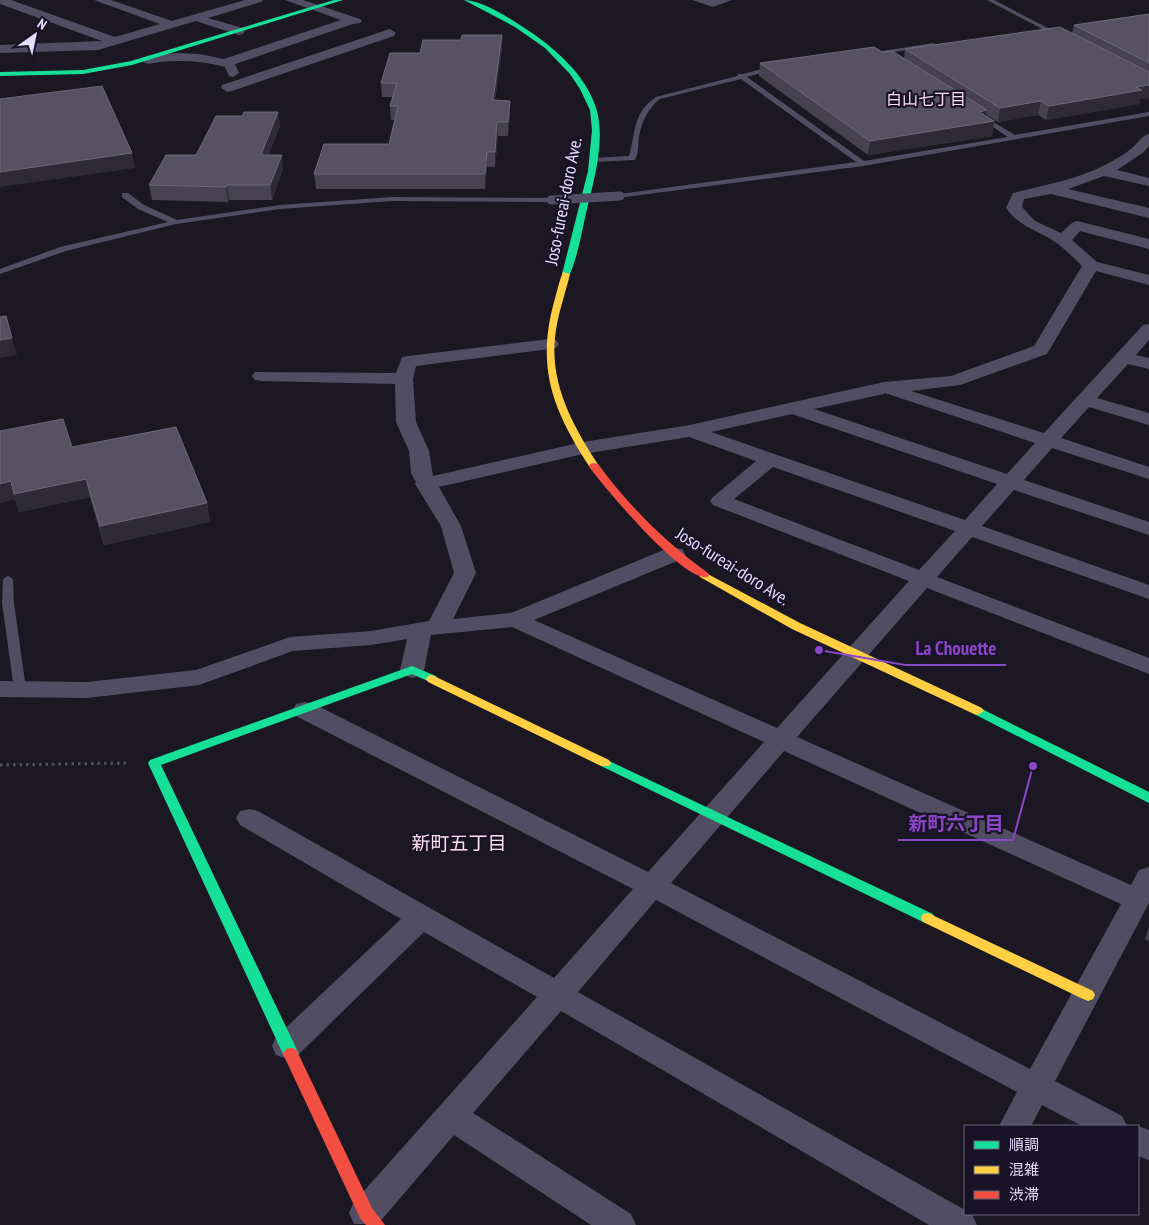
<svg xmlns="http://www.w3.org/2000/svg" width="1149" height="1225" font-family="'PT Sans Narrow','Noto Sans JP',sans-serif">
  <rect width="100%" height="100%" fill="#1b1823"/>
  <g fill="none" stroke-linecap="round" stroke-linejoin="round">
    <path stroke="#4c5563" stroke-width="3" stroke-dasharray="2.5 4" stroke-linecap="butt" d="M0,765L129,763"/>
    <path fill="#514e63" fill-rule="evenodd" d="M987,0H994L1061,35L1056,36Z
      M933,43L936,45L935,46L867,56L864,54Z
      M774,66L776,67V69L747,77L864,161L1008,137L978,117V115L980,114L1015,135L1149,112V116L863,166L617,198V194H620L856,162L741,79L660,99C648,108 642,122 639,136C638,145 639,152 635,160L593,162L589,160L593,158L629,156C636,133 632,113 656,97L737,76L738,74H743Z
      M122,193H128L144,205L177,220L280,205L392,197L551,198L555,200L551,202L392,201L280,209L176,224L66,251L0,274V269L60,247L168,222L138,209L122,197Z
      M8,576L13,579L14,603L26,689L20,693L14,689L2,603L3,579Z"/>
    <path fill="#514e63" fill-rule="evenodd" d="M0,0H11L115,37L160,24L94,0H111L172,21L245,0H263L261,2L208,18L243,28L245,31L243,34L239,35L196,21L98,50L0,53V45L102,41L0,4Z
      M285,0H303L360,19L362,21L360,23L353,24L235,64L239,73L233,77L229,76L225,67C203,61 182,60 160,62C152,63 146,66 141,60L147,56L178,53L199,54L224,59L341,20Z
      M692,0H732L713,7Z
      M390,29L396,33L394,36L232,91L227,92L221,88L222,85Z
      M1149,134V146L1144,152L1117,170L1149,178V186L1104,176L1068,189L1149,208V218L1051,194L1024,199L1022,207L1035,221L1061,233L1072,223L1077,221L1149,239V249L1080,231L1072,240L1097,262L1149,275V285L1096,271L1047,354L960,385L911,391L1044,433L1143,325L1149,324V340L1136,355L1149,358V369L1128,364L1097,398L1149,413V425L1089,407L1061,438L1149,467V479L1052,448L1024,480L1149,522V535L1014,490L982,526L1149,585V599L972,537L937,577L1149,658V674L927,588L797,737L1131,885L1139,870L1149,867V903L1055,1081L1122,1116L1127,1126H1082L1042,1105L1031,1126H999L1017,1092L656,900L578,992L965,1210V1214H972L977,1225H929L561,1011L473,1113L631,1214L636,1225H591L454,1135L378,1224H354L349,1213L354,1202L537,997L424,932L298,1055L287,1059L276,1055L272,1046L276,1037L401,919L240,825L236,818L240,811L249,809L258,811L554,978L633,889L296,716L293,710L296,704L305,702L314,704L648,872L764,742L512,627L431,635L424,670L420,675L412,678L404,675L400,670L407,639L371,645L293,651L199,685L87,698L0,697V681L87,682L196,670L290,637L371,631L429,621L454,573L441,526L415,484L416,482L411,473L409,451L396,422L395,384L261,381L255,380L252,376L255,372L396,373L402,357L408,356L550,339L556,340L559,344L556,348L550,349L416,366L413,379L416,422L429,451L433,476L583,442L690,425L884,382L951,376L1034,346L1082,266C1075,259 1067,251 1058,244C1040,230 1021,229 1006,208L1013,193C1044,185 1076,180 1105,165C1114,160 1124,155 1132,148C1138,143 1141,136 1149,134ZM884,394L885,393L1035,443L1007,474L814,409ZM792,414L997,484L965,520L711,432ZM689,437L756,461L713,497L710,501L713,505L909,581L777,728L534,620L682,559L685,554L682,549L674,548L666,549L511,613L453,619L476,573L461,526L439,487L583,454ZM773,467L955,531L919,570L734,499ZM784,751L1121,904L1030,1069L671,883Z
      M1138,1126L1149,1130V1160L1138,1156Z"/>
    <path fill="#16e098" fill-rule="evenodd" d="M334,0H343L132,65L83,74L0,76V72L83,70L131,61Z
      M464,0C481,0 508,17 523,27C553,46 587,75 597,111C605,142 594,180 587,209C582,230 578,257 569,276L562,274L588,171L592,130L590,110L580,89L570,74L545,48L515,27Z
      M412,666L436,676L438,679L432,683L412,674L161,765L299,1054L296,1059L291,1060L286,1059L283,1054L148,763L150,760Z
      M978,707L1149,792V803L974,714L972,711Z
      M605,759L933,914L935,918L933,922L928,923L923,922L601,766L599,763L601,760Z"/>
    <path fill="#ffcf43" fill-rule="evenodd" d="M563,272L570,274C565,295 557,316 555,338C550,385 574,428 599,466L594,469L589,466C553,410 536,368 554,302C557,292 559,281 563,272Z
      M704,572L800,623L982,708L984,711L978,715L974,714L792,629L700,577L699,575L700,573Z
      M432,675L609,760L611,763L609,766H601L428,682L426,679L428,676Z
      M928,913L1093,991L1095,995L1093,999L1088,1001L1083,999L923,922L921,918L923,914Z"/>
    <path fill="#f24e42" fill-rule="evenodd" d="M594,463L598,464C629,506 665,542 708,573L709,575L708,577C684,583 605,488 590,468L589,466L590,464Z
      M291,1048L296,1049L372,1208L385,1225H366L360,1218L283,1054L286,1049Z"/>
    <path stroke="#514e63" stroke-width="9" d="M551,200L620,196"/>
  </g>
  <path fill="#464251" d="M1149,14V98L1140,99L1139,104L1046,120L1038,115L998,122L986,115V116L994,121L992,136L868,155L759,76L760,63L882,52L904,58L905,49L1072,33L1074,25Z
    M461,40L502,48L495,100L510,101V114L508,136H498L495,167H487L485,189H316L314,174L389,144L395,120H391L390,106L393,97H382L381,83L420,53Z
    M278,112L280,126L268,155L283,169L272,200H229L228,202L152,200L149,185L196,155L242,116Z
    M72,447L207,503L210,522L104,545L90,497L19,512L15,499L0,503Z
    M1149,927V941L1145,939Z"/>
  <path fill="#2e2a37" d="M502,35V48L493,114V100Z
    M1149,85V98L1140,99L1139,104L1046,120L1049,106L1136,87Z
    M510,101V114L508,136V122Z
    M1041,101L1038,115L998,122L1000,108Z
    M987,110L985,123L994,121L992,136L868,155L870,141L979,112Z
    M278,112L280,126L263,169L261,155Z
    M497,122L498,136L495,167V152Z
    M487,152V167L485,189V174Z
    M132,153L135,168L0,187V172Z
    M282,155L283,169L272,200L270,185Z
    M227,185L229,200L228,202L226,187Z
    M12,338L17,355L0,358V340Z
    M86,479L90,497L19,512L14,494Z
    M11,481L15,499L0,503V484Z
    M207,503L210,522L104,545L100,526Z"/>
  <path fill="#575263" stroke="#6d687b" d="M1149,14V63L1074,25Z
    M1060,27L1149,72V85L1136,87L1142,90L1049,106L1041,101L1000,108L905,49Z
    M462,35H502L493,100L510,101L508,122H497L495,152H487L485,174H314L324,144H389L398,106H390L397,83H381L390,53H420L423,40H461Z
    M874,47L882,52L892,51L987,110L979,112L994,121L870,141L760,63Z
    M102,86L132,153L0,172V99Z
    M244,112H278L261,155H282L270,185H227L226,187L149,185L166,155H196L216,116H242Z
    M6,316L12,338L0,340V317Z
    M63,419L72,447L176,427L207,503L100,526L86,479L14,494L11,481L0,484V431Z"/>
  <g text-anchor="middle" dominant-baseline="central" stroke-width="4.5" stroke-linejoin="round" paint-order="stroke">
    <g font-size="16" fill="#fcdeee" stroke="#191328">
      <text x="926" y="99">白山七丁目</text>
    </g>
    <g font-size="18" fill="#e4ddfc" stroke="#191328">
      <text transform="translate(563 201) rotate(-79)">Joso-fureai-doro Ave.</text>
      <text transform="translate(733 566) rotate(32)">Joso-fureai-doro Ave.</text>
    </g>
    <g font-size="19" fill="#fcdeee" stroke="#191328">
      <text x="459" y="843">新町五丁目</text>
    </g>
  </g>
  <path fill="none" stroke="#8b47c8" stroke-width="2" d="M819 650L905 665H1006M1033 766L1013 840H898"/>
  <g fill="#8b47c8" stroke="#191328" stroke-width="2">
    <circle cx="819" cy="650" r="5"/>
    <circle cx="1033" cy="766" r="5"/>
  </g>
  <g font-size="19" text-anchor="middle" font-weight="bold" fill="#8b47c8" stroke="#191328" stroke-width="4.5" stroke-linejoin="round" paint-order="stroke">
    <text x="956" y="655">La Chouette</text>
    <text x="956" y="830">新町六丁目</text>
  </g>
  <rect x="964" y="1125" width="175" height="90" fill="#191328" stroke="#6a647d"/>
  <rect x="974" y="1141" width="25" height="8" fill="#16e098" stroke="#6a647d"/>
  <text x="1009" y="1150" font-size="15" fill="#e4ddfc">順調</text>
  <rect x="974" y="1166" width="25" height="8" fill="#ffcf43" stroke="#6a647d"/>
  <text x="1009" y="1175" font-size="15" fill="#e4ddfc">混雑</text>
  <rect x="974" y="1191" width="25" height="8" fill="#f24e42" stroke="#6a647d"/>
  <text x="1009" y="1200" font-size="15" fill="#e4ddfc">渋滞</text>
  <g transform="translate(35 35) rotate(33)" stroke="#191328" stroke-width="4" paint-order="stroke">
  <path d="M0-4L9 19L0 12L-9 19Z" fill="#e4ddfc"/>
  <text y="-8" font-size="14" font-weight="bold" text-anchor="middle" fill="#e4ddfc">N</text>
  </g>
</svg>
